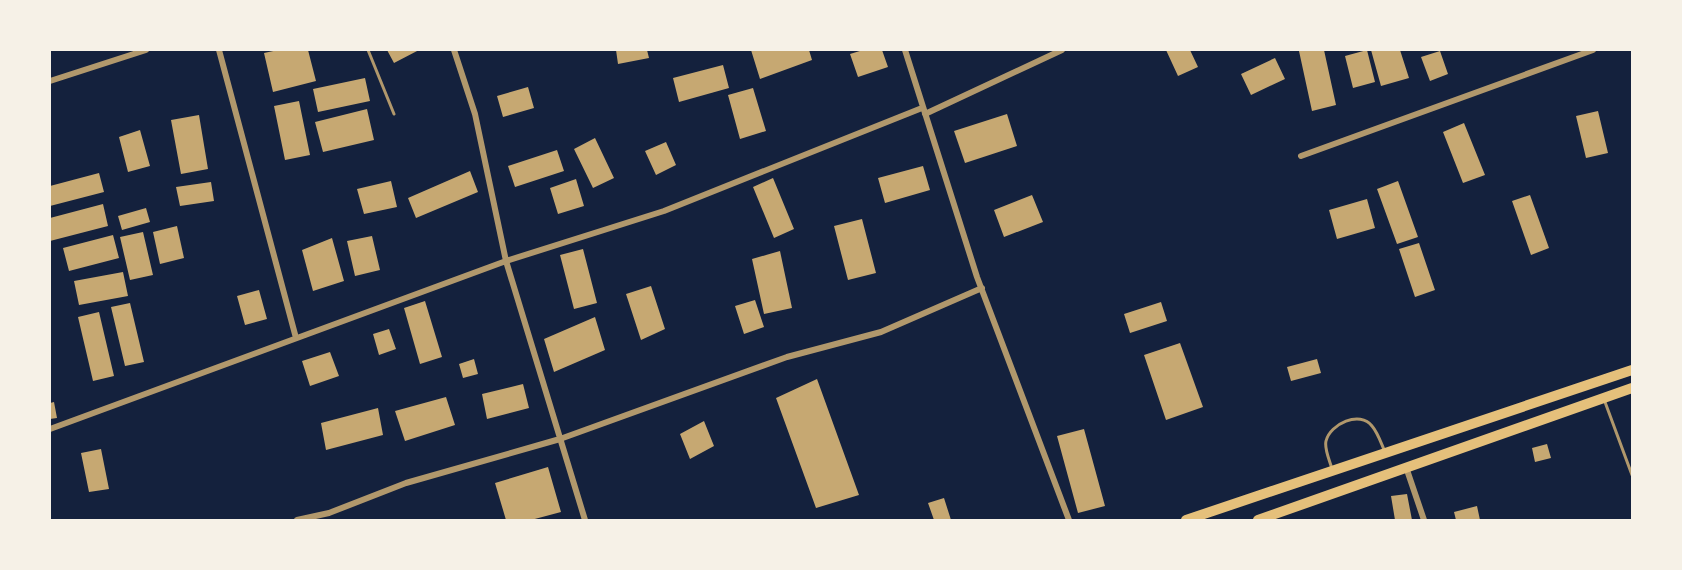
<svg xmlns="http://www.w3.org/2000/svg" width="1682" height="570" font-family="Jost,sans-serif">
  <rect width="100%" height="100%" fill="#14213d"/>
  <path fill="#c6a872" d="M278,50H308L316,81L273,92L264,53Z
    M387,50H419L394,63Z
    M616,50H647L649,58L618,64Z
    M751,50H809L812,60L760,79Z
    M863,50H882L888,67L858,77L850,54Z
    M1166,50H1190L1198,67L1178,76Z
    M1306,50H1324L1336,105L1312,111L1299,51Z
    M1367,50L1375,82L1353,88L1345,56Z
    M1371,50H1400L1409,78L1381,86Z
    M1440,51L1448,74L1430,81L1421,57Z
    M1275,58L1285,79L1251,95L1241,74Z
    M723,65L729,88L679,102L673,78Z
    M365,78L370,101L318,112L313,89Z
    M528,87L534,108L503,117L497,96Z
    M753,88L766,131L740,139L728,95Z
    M299,101L310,155L285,160L274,106Z
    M367,109L374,140L323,152L315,122Z
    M1598,111L1608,153L1586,158L1576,116Z
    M1007,114L1017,146L965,163L954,131Z
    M199,115L208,169L181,174L171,120Z
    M1464,123L1485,175L1463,183L1443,132Z
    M140,130L150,166L128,172L119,137Z
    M595,138L614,178L593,188L574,149Z
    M666,142L676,165L656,175L645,151Z
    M557,150L564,171L515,187L508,166Z
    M923,166L930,190L885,203L878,178Z
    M470,171L478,192L416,218L408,198Z
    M99,173L104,192L50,206V186Z
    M773,178L794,229L774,238L753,187Z
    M576,179L584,206L558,214L550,188Z
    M391,181L397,207L364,214L357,189Z
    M1398,181L1418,237L1397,244L1377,189Z
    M211,182L214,201L180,206L176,187Z
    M1032,195L1043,222L1004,237L994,210Z
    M1530,195L1549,248L1531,255L1512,201Z
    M1367,199L1375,228L1337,239L1329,210Z
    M103,204L108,226L50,241V218Z
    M146,208L150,222L122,230L118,216Z
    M862,219L876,273L848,280L834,226Z
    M177,226L184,258L160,264L153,232Z
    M143,232L153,275L130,280L120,237Z
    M113,235L119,258L69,271L63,248Z
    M372,236L380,270L355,276L347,241Z
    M332,238L344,281L313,291L302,250Z
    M1419,243L1435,290L1415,297L1399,249Z
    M583,249L597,303L574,309L560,255Z
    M780,251L792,308L764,314L752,259Z
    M123,272L128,296L79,305L74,281Z
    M651,286L665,329L641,340L626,294Z
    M259,290L267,319L245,325L237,296Z
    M755,300L764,327L744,334L735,306Z
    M425,301L442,357L420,364L404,308Z
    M1161,302L1167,321L1130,333L1124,314Z
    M130,303L144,362L125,366L111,307Z
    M99,312L114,376L93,381L78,317Z
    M595,317L605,350L554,372L544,339Z
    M389,329L396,349L379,355L373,334Z
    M1180,343L1203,407L1166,420L1144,355Z
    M330,352L339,376L310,386L302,361Z
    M474,359L478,374L463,378L459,364Z
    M1317,359L1321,373L1291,381L1287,367Z
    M817,379L859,495L816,508L776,398Z
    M523,384L529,408L487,419L482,394Z
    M446,397L455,425L405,441L395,411Z
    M54,402L57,418L50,419V403Z
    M378,408L383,435L326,450L321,423Z
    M704,421L714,446L690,459L680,434Z
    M1084,429L1105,506L1078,513L1057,436Z
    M1547,444L1551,458L1535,462L1532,448Z
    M101,449L109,489L89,492L81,453Z
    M548,467L561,512L531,520H506L495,483Z
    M1407,494L1412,520H1395L1391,496Z
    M944,498L951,520H934L928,503Z
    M1477,506L1480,520H1456L1454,512Z"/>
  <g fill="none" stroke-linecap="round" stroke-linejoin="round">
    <path stroke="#b1986c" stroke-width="3" d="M368,50L394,114
      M1605,402L1632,475
      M1332,469C1330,461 1324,449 1326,441C1330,424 1360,410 1372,426C1378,433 1381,443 1385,452"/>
    <path stroke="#b1986c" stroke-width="6" d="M219,50L296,338
      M454,50L475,114L506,261L585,520
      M905,50L977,277L1069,520
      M50,81L146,50
      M925,114L1062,50
      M1301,156L1593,50
      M50,429L506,261L664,211L922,108
      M1407,470L1424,520
      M297,520L329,513L406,483L560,439L787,357L881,332L982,288"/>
    <path stroke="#e5c07b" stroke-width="10" d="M1186,520L1632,370
      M1258,520L1632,388"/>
  </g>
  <rect width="1682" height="570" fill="none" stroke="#f6f1e7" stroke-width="102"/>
</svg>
